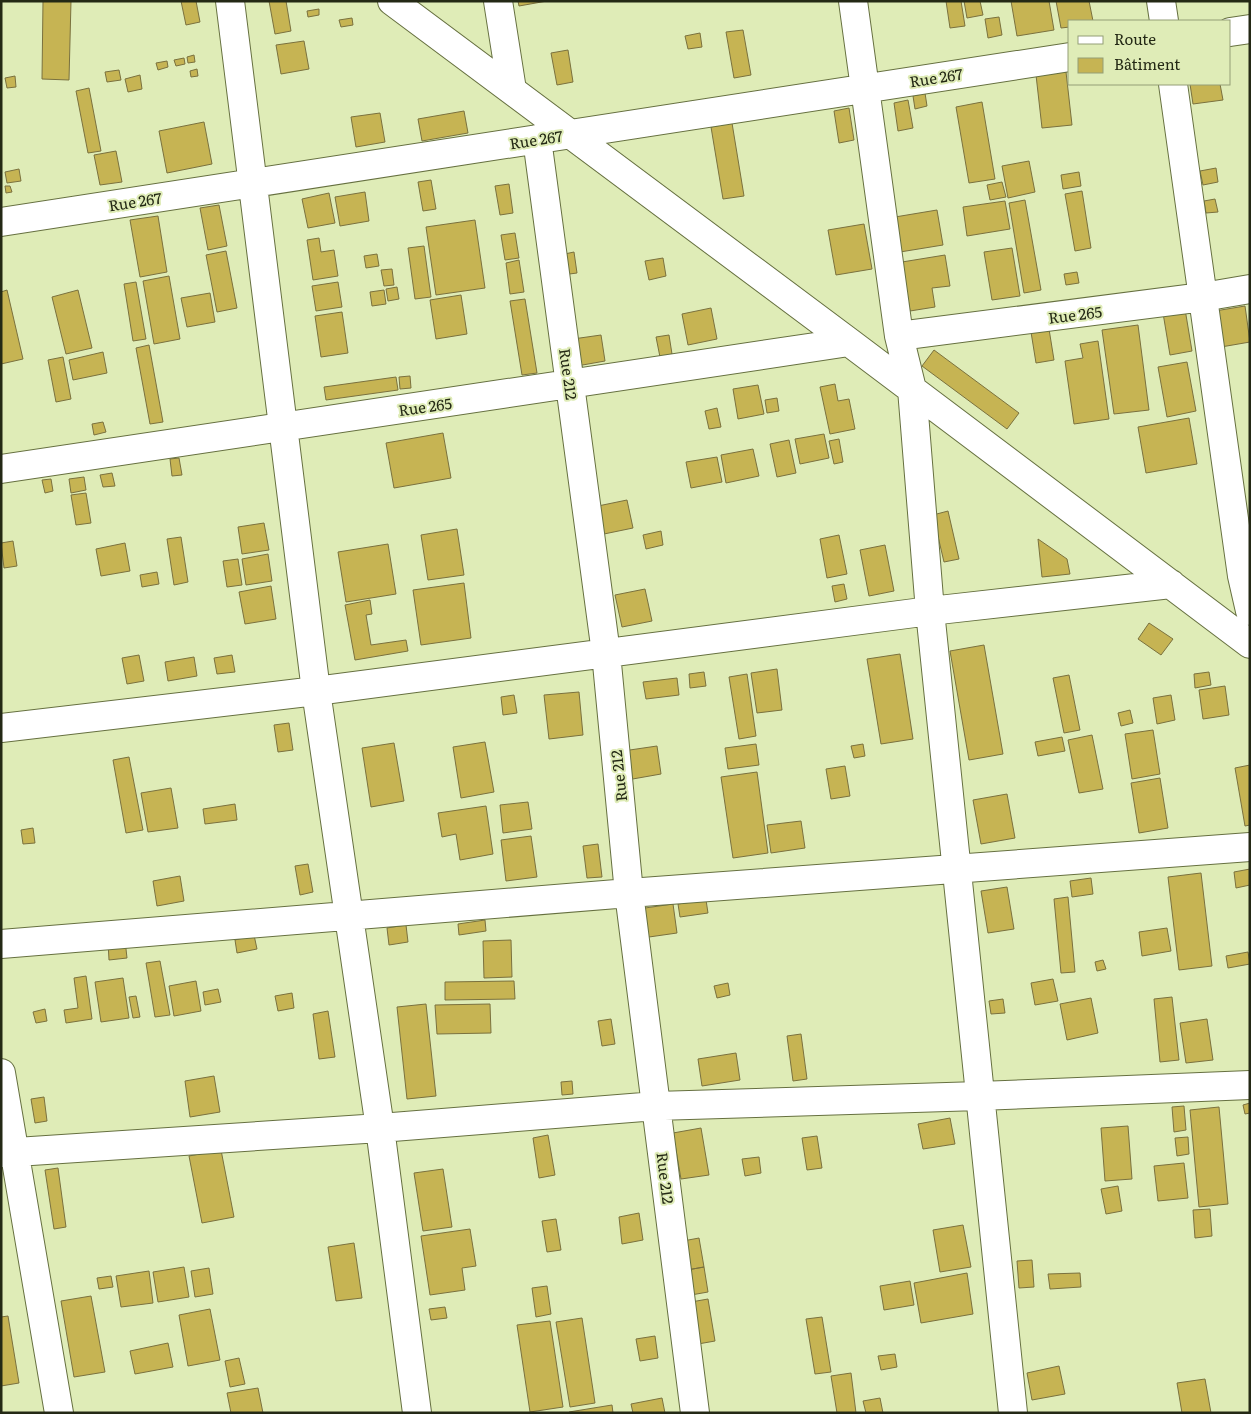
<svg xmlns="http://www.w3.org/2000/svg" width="1251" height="1414" font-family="Literata,serif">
  <rect width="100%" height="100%" fill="#dfecb7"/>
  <path fill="#c6b453" stroke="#7a713e" d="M43,1H71L69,80L42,79Z
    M181,1H196L200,22L186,25Z
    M269,1H286L291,31L275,34Z
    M518,1H547L519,6Z
    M946,1H961L965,26L950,28Z
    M964,1H980L983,15L967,18Z
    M1011,1H1049L1054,30L1017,36Z
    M1056,1H1089L1093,21H1070V27L1061,28Z
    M319,9V15L308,17L307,11Z
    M999,17L1002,35L988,38L985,19Z
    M352,18L353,25L341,27L339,20Z
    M743,30L751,75L734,78L726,32Z
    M700,33L702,47L688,49L685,36Z
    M304,41L309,69L281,74L276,45Z
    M568,50L573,82L557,85L551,53Z
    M194,55L195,62L188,63L187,57Z
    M184,58L185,64L176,66L174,60Z
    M167,61L168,67L158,70L156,63Z
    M197,69L198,76L191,77L190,71Z
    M119,70L121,80L107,82L105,72Z
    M1066,72L1072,125L1042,128L1036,75Z
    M140,75L142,89L128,92L125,79Z
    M15,76L16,87L7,88L5,78Z
    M1190,84H1220L1223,100L1193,104Z
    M89,88L101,151L88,153L76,91Z
    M925,93L927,106L915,109L913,96Z
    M908,100L913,128L898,131L894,103Z
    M982,102L995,179L969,183L956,107Z
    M849,108L854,140L839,143L834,111Z
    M464,111L468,133L422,141L418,119Z
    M380,113L385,142L356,147L351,117Z
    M204,122L212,164L167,173L159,131Z
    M732,123L744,196L723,199L711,127Z
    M116,151L122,182L100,185L94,155Z
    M1029,161L1035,192L1008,198L1002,166Z
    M1216,168L1218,182L1203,185L1200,171Z
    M19,169L21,181L7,183L5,172Z
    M1079,172L1081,186L1063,189L1061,175Z
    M431,180L436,209L423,211L418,182Z
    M1002,182L1006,197L990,200L987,185Z
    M509,184L513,213L500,215L495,186Z
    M5,186H10L12,192L6,193Z
    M1082,191L1091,248L1075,251L1065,194Z
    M365,192L369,221L340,226L335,197Z
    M329,193L335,223L308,228L302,199Z
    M1215,199L1218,212L1206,213L1204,201Z
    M1025,200L1041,290L1024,293L1009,203Z
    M1005,201L1010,229L967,236L963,207Z
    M219,205L227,246L208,250L200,208Z
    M937,210L943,245L900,252L895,217Z
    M158,216L167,272L140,277L130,220Z
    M475,220L485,288L436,295L426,227Z
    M864,224L872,269L836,275L828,230Z
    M515,233L519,258L505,260L501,235Z
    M319,238L321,252L334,250L338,276L313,280L307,240Z
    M424,246L431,297L415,299L408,248Z
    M1012,248L1020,296L992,300L984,252Z
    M226,251L237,308L217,312L206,255Z
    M574,252L577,273L562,275L560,255Z
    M377,254L379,266L366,268L364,256Z
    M945,255L950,286L932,288L935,307L910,311L902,262Z
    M663,258L666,276L649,280L645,261Z
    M519,260L524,292L510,294L506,263Z
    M392,269L394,285L384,286L381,270Z
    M1077,272L1079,283L1066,285L1064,274Z
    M169,276L180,339L154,344L143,281Z
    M136,282L146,339L133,341L124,284Z
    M338,282L342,307L316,311L312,286Z
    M397,287L399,299L388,301L386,289Z
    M7,290L23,359L1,364V292Z
    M78,290L92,348L66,354L52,297Z
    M384,290L386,304L372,306L370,292Z
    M210,293L215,322L187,327L181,298Z
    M461,295L467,334L436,339L430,300Z
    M525,299L537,373L522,375L510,301Z
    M1245,306L1250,342L1221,347L1215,311Z
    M711,308L717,339L688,345L682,314Z
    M1185,309L1192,351L1170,355L1163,313Z
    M342,312L348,353L321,357L315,316Z
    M1138,325L1149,410L1114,414L1102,330Z
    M1049,329L1054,360L1036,363L1031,332Z
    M601,335L605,361L577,366L573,339Z
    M669,335L672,354L660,357L656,337Z
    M1098,341L1109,419L1074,424L1065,361L1083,358L1080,344Z
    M149,345L163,422L150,424L136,348Z
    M934,350L1019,413L1007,429L922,366Z
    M103,352L107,373L73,380L69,360Z
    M63,357L71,399L56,402L48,360Z
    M1187,362L1196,411L1167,417L1158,367Z
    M410,376L411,388L400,389L399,377Z
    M396,377L398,390L326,400L324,387Z
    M835,384L838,401L849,399L855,429L830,434L820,387Z
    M758,385L764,414L738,419L733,389Z
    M777,398L779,411L767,413L765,400Z
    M717,408L721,427L709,429L705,411Z
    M1189,418L1197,464L1146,473L1138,427Z
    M103,422L106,432L94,435L92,424Z
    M443,433L451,478L394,488L386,443Z
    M824,434L829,458L800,464L795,439Z
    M839,439L843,462L834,464L829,441Z
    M789,440L796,473L777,477L770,444Z
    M753,449L759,476L726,483L721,455Z
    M717,457L722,482L691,488L686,462Z
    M179,458L182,475L172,476L170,459Z
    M112,473L115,486L103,487L100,475Z
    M84,477L86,490L71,493L69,479Z
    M51,479L53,491L45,493L42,480Z
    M86,493L91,523L76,525L71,495Z
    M627,500L633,528L604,534L598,506Z
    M948,511L959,559L944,562L933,515Z
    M264,523L269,550L242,554L238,527Z
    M457,529L464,575L428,580L421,535Z
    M661,531L663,545L646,549L643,535Z
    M839,535L847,574L827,578L820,539Z
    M181,537L188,582L174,585L167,539Z
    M1038,539L1067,559L1070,574L1042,577Z
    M13,541L17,566L4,568L1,543Z
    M125,543L130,571L101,576L96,549Z
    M388,544L396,594L346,602L338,552Z
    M885,545L894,591L869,596L860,550Z
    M268,554L272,581L246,585L242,559Z
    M238,559L242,585L227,587L223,561Z
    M157,572L159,584L142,587L140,575Z
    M464,583L471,638L421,645L413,590Z
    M844,584L847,599L835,602L832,586Z
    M271,586L276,619L245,624L239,592Z
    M645,589L652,621L622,627L615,595Z
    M370,600L372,614L366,615L371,645L406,640L408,651L355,660L345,605Z
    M1149,623L1173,639L1161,655L1138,639Z
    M984,645L1003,754L969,760L950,651Z
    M900,654L913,739L881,744L867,659Z
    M139,655L144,681L127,684L122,658Z
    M232,655L235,672L217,674L214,658Z
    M194,657L197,676L168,681L165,662Z
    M777,669L782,710L757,713L751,673Z
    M704,672L706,686L690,688L689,674Z
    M1209,672L1211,685L1195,688L1194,674Z
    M747,674L756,736L739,739L729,677Z
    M1069,675L1080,730L1064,733L1053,678Z
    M677,678L679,695L646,699L643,682Z
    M1225,686L1229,715L1203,719L1199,690Z
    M579,692L583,735L549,739L544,695Z
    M514,695L517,713L503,715L501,697Z
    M1171,695L1175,720L1157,724L1153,698Z
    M1130,710L1133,723L1121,726L1118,713Z
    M289,723L293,750L278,752L274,725Z
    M1153,730L1160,774L1132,779L1125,734Z
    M1092,735L1103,789L1079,793L1068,740Z
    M1062,737L1065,751L1038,756L1035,742Z
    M485,742L494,792L461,798L453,747Z
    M394,743L404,801L371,807L362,748Z
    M756,744L759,765L728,769L725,748Z
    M863,744L865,756L854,758L851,746Z
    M657,746L661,774L627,780L623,751Z
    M129,757L143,830L126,833L113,760Z
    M1250,765V825L1245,826L1235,768Z
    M845,766L850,796L831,799L826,769Z
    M757,772L768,853L733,858L721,777Z
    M1160,778L1168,828L1139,833L1131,783Z
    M171,788L178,828L148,832L141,793Z
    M1007,794L1015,838L981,844L973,800Z
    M528,802L532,829L503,833L500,805Z
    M235,804L237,820L205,824L203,809Z
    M486,806L493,854L460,860L456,834L442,837L438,813Z
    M801,821L805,848L771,853L767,825Z
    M33,828L35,843L23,844L21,830Z
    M531,836L537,877L506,881L501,840Z
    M598,844L602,877L587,878L583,846Z
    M308,864L313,892L300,895L295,866Z
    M1250,869V885L1236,888L1234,872Z
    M1201,873L1212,966L1179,970L1168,877Z
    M180,876L184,901L157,906L153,881Z
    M1091,878L1093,894L1072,897L1070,881Z
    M1007,887L1014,929L988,933L981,891Z
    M1068,897L1075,972L1061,973L1054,899Z
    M706,900L708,913L680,917L678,904Z
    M673,904L677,933L642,938L638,909Z
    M485,920L486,931L459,935L458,924Z
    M406,925L408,942L389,945L387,928Z
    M1167,928L1171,951L1142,956L1139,932Z
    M254,935L257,949L237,953L235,940Z
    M125,940L127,958L109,960L108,942Z
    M511,940L512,977L484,978L483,941Z
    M1248,952L1250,964L1228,968L1226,956Z
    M1103,960L1106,969L1097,971L1095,962Z
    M160,961L170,1015L155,1017L146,963Z
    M86,976L92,1019L66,1023L64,1010L78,1008L74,978Z
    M123,978L129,1018L101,1022L95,982Z
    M1053,979L1058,1001L1035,1005L1031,983Z
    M196,981L201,1011L174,1016L169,986Z
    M514,981L515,999L445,1000V982Z
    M728,983L730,995L717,998L714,986Z
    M218,989L221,1002L205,1005L203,992Z
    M292,993L294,1008L278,1011L275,996Z
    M136,996L140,1017L133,1018L129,997Z
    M1172,997L1179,1060L1160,1062L1154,999Z
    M1091,998L1098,1033L1067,1040L1060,1004Z
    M1003,999L1005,1013L991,1014L989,1001Z
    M426,1004L436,1096L407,1099L397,1007Z
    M490,1004L491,1033L437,1034L435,1005Z
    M45,1009L47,1021L36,1023L33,1012Z
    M328,1011L335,1057L319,1059L313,1014Z
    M611,1019L615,1044L602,1046L598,1021Z
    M1207,1019L1213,1060L1186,1063L1180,1023Z
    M801,1034L807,1079L793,1081L787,1036Z
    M736,1053L740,1080L702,1086L698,1059Z
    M214,1076L220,1112L190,1117L185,1081Z
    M572,1081L573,1094L562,1095L561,1082Z
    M44,1097L47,1121L35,1123L31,1099Z
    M1250,1103V1113L1245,1114L1243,1105Z
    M1184,1106L1186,1130L1174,1132L1172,1107Z
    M1219,1107L1228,1204L1199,1207L1190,1110Z
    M950,1118L955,1144L923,1149L918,1124Z
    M1128,1126L1132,1179L1105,1181L1101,1128Z
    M701,1128L709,1175L681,1179L673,1133Z
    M548,1135L555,1175L539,1178L533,1138Z
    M817,1136L822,1168L807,1170L802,1138Z
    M1188,1137L1189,1154L1177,1156L1175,1138Z
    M221,1150L234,1217L202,1223L189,1156Z
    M759,1157L761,1173L745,1176L742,1159Z
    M1184,1163L1188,1198L1158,1201L1154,1166Z
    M58,1168L66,1227L54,1229L45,1170Z
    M443,1169L452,1227L423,1231L414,1173Z
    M1118,1186L1122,1211L1106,1214L1101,1189Z
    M1210,1209L1212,1236L1195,1238L1193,1210Z
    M639,1213L643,1240L622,1244L619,1217Z
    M556,1219L561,1250L547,1252L542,1221Z
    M963,1225L971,1267L940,1272L933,1230Z
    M470,1229L476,1266L462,1268L465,1290L430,1295L421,1236Z
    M699,1238L704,1267L687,1270L683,1241Z
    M354,1243L362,1298L336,1301L328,1247Z
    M1032,1260L1034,1287L1019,1288L1017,1261Z
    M184,1267L189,1297L158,1302L153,1272Z
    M704,1267L708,1292L691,1295L687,1270Z
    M209,1268L213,1294L195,1297L191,1271Z
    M149,1271L153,1303L121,1307L116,1276Z
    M967,1273L973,1314L921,1323L914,1283Z
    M1080,1273L1081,1287L1050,1289L1048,1274Z
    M111,1276L113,1287L99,1289L97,1278Z
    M910,1281L914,1305L884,1310L880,1286Z
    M547,1286L551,1314L536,1317L532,1288Z
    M91,1296L105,1372L74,1377L61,1301Z
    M708,1299L715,1341L698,1344L691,1302Z
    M445,1307L447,1318L431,1320L429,1309Z
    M210,1309L220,1360L188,1366L179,1315Z
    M8,1316L19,1383L1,1386V1317Z
    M822,1317L831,1372L815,1374L806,1319Z
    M582,1318L595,1403L570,1407L556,1322Z
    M550,1321L563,1407L530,1412L517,1325Z
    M655,1336L658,1358L640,1361L636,1339Z
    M168,1343L173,1367L135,1374L130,1351Z
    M895,1354L897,1367L881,1370L878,1356Z
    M239,1358L245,1384L230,1387L225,1361Z
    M1059,1366L1065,1394L1032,1400L1027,1373Z
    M851,1373L856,1413H837L831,1376Z
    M1205,1379L1211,1413H1182L1177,1383Z
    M258,1388L263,1413H231L227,1393Z
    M662,1398L665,1413H633L631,1404Z
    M880,1398L883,1413H866L863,1401Z
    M612,1405L613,1413H569V1412Z"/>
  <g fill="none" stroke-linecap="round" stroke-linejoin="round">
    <g stroke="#667040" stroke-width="30">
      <path id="street" d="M230,1L316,691L380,1128L417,1413
        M392,1L849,342L1250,644
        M498,1L512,90
        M853,1L899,336L912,389L930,611L1013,1413
        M1161,1L1164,21
        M1230,32L1250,29
        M1173,84L1242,576L1250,611
        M537,139L606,653L629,893L695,1413
        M1,222L1070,57
        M899,336L1203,297L1250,289
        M1,469L849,342
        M1,728L316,691L930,611L1171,584
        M1,944L629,893L1250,847
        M1,1073L59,1413
        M1,1153L380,1128L656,1106L979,1096L1250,1085"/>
    </g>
    <use href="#street" stroke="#fff" stroke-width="28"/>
  </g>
  <g text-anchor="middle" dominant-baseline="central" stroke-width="4" stroke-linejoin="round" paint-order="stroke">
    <g font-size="15" fill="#242915" stroke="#dfecb7">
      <text transform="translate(936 77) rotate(-9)">Rue 267</text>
      <text transform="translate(536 139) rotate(-9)">Rue 267</text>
      <text transform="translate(135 201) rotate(-9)">Rue 267</text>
      <text transform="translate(1075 314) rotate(-7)">Rue 265</text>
      <text transform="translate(569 374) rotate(82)">Rue 212</text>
      <text transform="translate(425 406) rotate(-8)">Rue 265</text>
      <text transform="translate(618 776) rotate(-96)">Rue 212</text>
      <text transform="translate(666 1178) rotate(83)">Rue 212</text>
    </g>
  </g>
  <rect width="1251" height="1414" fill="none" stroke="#242915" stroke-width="5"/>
  <rect x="1068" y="20" width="162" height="65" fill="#dfecb7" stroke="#949e76"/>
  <rect x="1078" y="36" width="25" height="8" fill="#ffffff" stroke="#949e76"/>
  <text x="1114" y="45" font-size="15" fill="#242915">Route</text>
  <rect x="1078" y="58" width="25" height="15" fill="#c6b453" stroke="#949e76"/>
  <text x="1114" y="70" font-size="15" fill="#242915">Bâtiment</text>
</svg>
